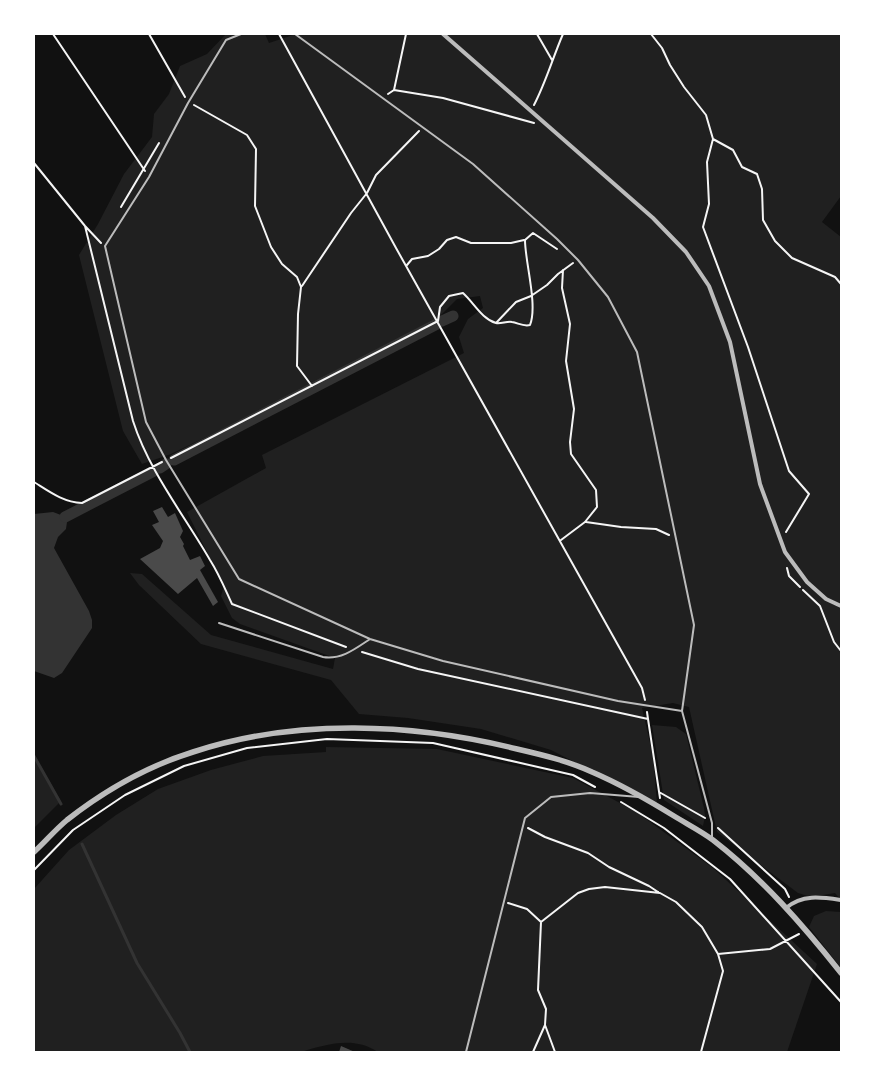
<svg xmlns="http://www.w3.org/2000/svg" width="875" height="1086" font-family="Signika,sans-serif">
  <rect width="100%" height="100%" fill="#111"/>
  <path fill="#202020" d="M226,34H265L269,43L296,34H841V196L822,222L841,237V900L835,893L811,897L798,893L717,832L689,707L673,703L642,708L653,756L657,804L551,750L481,729L408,718L359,714L331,680L201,644L139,585L130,573L142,574L211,635L333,669L335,658L240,624L232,618L221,596L224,586L187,512L266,468L262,455L464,353L459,337L468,319L483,308L480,296L457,299L440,316L312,386L171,454L142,464L123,431L79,255L98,224L124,174L152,137L154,114L169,94L180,66L207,54Z
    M652,725L676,727L686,734L704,808L705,816L703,826L664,800Z
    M326,747L437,749L573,778L635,811L713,868L817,964L787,1052H378C354,1036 327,1044 301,1052H34V889L69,850L116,815L158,789L211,770L263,756L326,752Z
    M34,754L61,801L34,828Z
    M826,911L841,912V968L809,927L814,916Z"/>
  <path fill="#333" d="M53,512L61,515L67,522L66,529L58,537L54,548L89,611L92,620V628L62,673L54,678L34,671V514Z"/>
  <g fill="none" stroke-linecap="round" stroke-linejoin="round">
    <path stroke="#333" stroke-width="3" d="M34,756L61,804
      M82,844L137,963L180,1033L190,1052"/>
    <path stroke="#333" stroke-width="11" d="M442,321L453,316
      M174,460L437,324
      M160,468L166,464
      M65,517L154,471"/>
  </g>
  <path fill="#4a4a4a" d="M162,507L168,517L175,513L183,531L180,537L184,544L183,546L190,560L200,556L205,566L200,570L218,602L213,606L197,578L178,594L140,559L160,548L163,541L152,525L159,522L153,511Z
    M341,1046L355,1052H339Z"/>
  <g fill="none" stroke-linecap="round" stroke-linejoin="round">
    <path stroke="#f5f5f5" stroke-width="2" d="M53,34L145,171
      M149,34L185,97
      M279,34L396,248L642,688L645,700
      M537,34L552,60
      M651,34L662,48L670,65L684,87L706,115L713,139L707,162L709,204L703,227L748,347L789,471L809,494L786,532
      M394,90L406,34
      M388,94L394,90L443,98L534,123
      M194,105L247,135L256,149L255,206L271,247L282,264L297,277L301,287L298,314L297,366L312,386
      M534,105C546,82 553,57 563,34
      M713,139L733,150L742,167L757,174L762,189L763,220L775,241L792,258L835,277L841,284
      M34,163L85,226L101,243
      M121,207L159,143
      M85,226L133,421C149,471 184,515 210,560C219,574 225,589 232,604L346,647
      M407,265L412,259L428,256L439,249L447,240L456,237L471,243H511L524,240
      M302,286L351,213L367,193L376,175L419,131
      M496,323L516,302L531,296L547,285L558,274L573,263
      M171,458L438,321L440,307L449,296L463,293C474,303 482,319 496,323C501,324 507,321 512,322C518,323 524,327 530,325C538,305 525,262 525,240L533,233L557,249
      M34,482C50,492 63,502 82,503L162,462
      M586,522L621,527L656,529L669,535
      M561,540L585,522L597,507L596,490L571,454L570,442L574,409L566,361L570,324L562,288L563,270
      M787,568L789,576L800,587
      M803,590L820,606L834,642L841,651
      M362,652L418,669L648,719L647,712
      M648,719L660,798
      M659,792L705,818
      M621,802L664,828L730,879L841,1002
      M528,828L545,837L588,853L609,867L649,886L658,892
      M718,828L785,889L789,897
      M34,870L73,830L125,795L184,766L247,748L327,739L433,743L573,775L595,787
      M508,903L527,909L541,922
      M718,954L770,949L799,934
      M545,1025L555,1052
      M533,1052L545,1025L546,1009L538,990L541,922L578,893L589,889L605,887L660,893L676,902L702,927L718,954L723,971L701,1052"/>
    <path stroke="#bcbcbc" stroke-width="2" d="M241,34L226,40L188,103L149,177L105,246L146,422L166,460L239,579L370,639L443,661L618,701L682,711
      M295,34L473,164L557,239L578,260L608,297L637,352L694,625L682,711L712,823V838
      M219,623L323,657C341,660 355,649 370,639
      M466,1052L525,818L551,797L590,793L639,797"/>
    <path stroke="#bcbcbc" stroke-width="4" d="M443,34L653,218L686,252L709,286L730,342L760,484L785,552L807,582L826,599L841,606
      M786,908C802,894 821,897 841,900"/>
    <path stroke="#bcbcbc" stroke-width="5.5" d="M34,852C45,842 55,830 67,820C104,791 148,766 193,752C296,718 413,723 517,749C543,755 568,761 592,772C620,784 648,800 674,816C687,824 701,831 713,840C762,878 803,925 841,973"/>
  </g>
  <rect width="875" height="1086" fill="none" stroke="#ffffff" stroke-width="70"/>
</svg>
